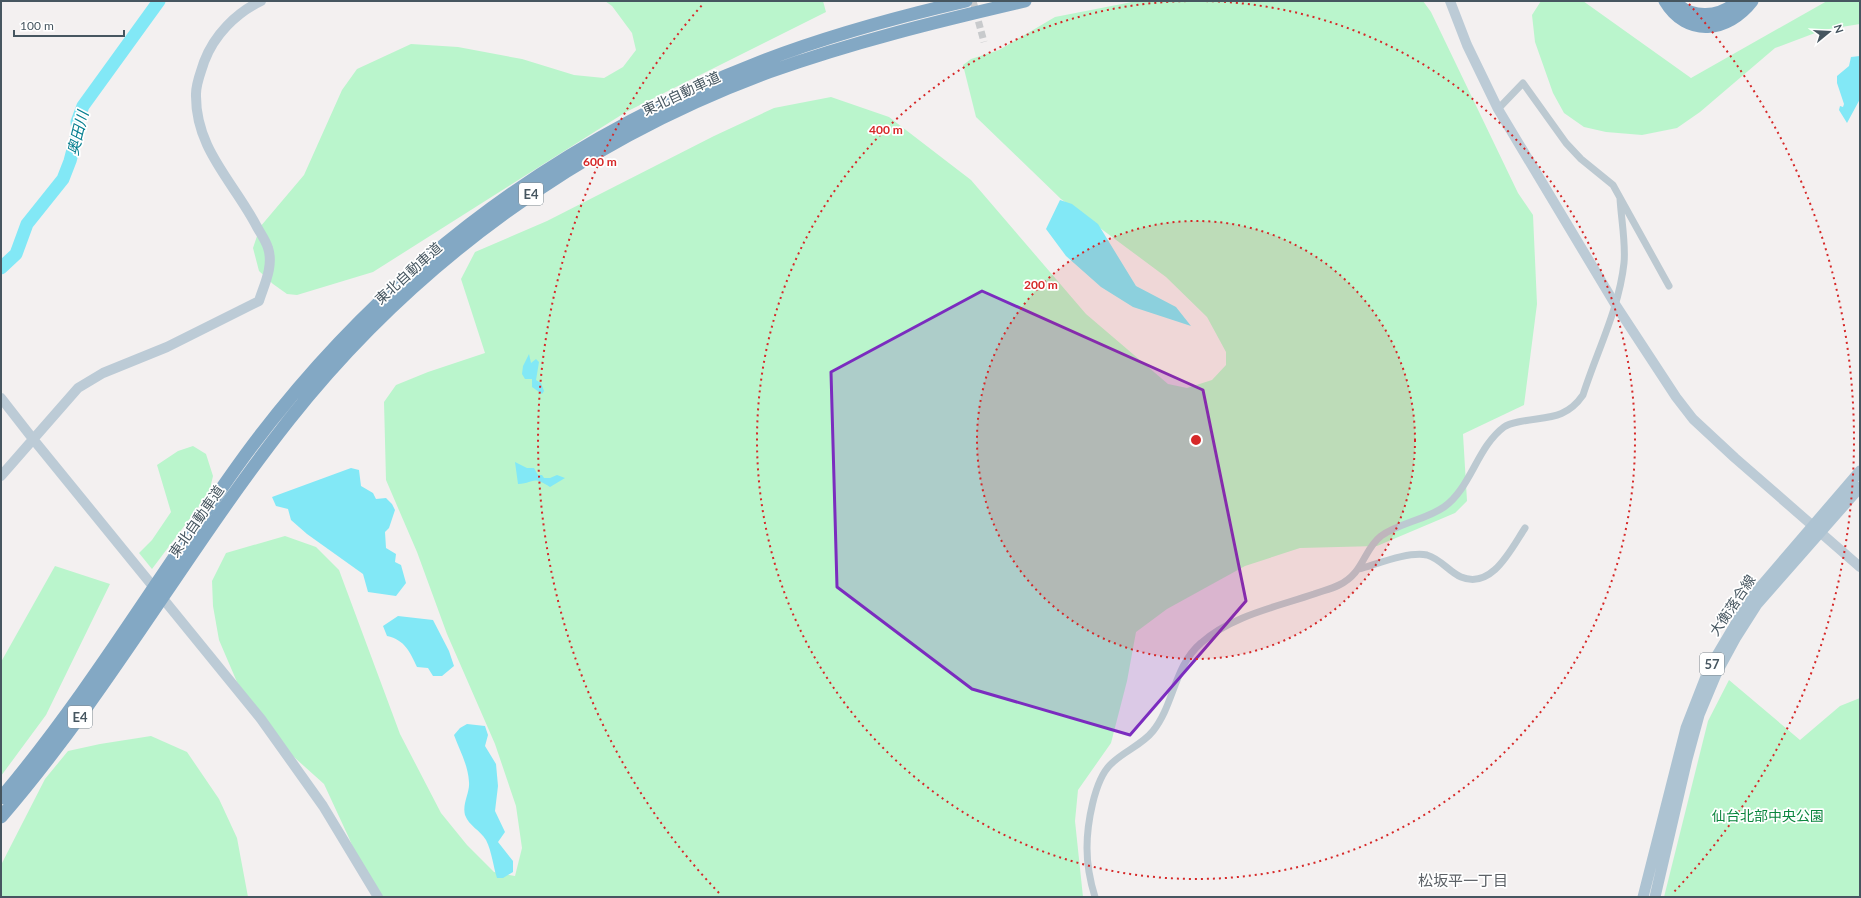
<svg xmlns="http://www.w3.org/2000/svg" width="1861" height="898" font-family="Lato,'Noto Sans JP',sans-serif">
  <rect width="100%" height="100%" fill="#f3f0f0"/>
  <path fill="#baf5cc" d="M605,1H823L826,12L626,112L373,272L297,295L287,294L273,284L259,271L253,248L260,227L304,175L342,90L357,69L411,44L458,47L522,59L574,75L604,78L623,67L636,50L632,33L612,6Z
    M1137,1H1423L1431,12L1518,193L1533,215L1537,304L1524,405L1463,434L1467,501L1455,513L1377,546L1300,548L1245,566L1167,609L1136,632L1127,681L1111,743L1078,790L1075,821L1083,897H376L365,876L349,838L324,784L285,749L237,682L219,640L213,606L212,581L226,553L285,536L316,547L339,570L400,734L441,813L467,845L494,872L515,876L522,848L516,806L495,744L447,634L417,552L386,480L384,402L396,385L428,372L485,353L461,279L475,252L547,221L714,136L774,108L831,97L889,117L971,180L1086,314L1168,384L1187,388L1212,380L1226,365V352L1207,317L1166,277L1061,199L976,117L963,65L971,59L999,50L1055,17Z
    M1541,1H1583L1691,78L1827,1H1860V24L1823,30L1775,48L1700,112L1677,128L1642,135L1606,132L1584,127L1564,113L1553,93L1535,42L1532,15Z
    M193,446L206,454L213,476L209,493L152,569L139,553L152,540L171,512L157,465L178,451Z
    M55,566L110,584L46,715L1,776V662Z
    M1729,680L1800,740L1840,706L1860,698V897H1664L1708,721Z
    M151,736L187,752L219,799L237,838L248,897H1V865L45,779L68,751L100,744Z"/>
  <path fill="#82e8f6" d="M1860,56V99L1847,123L1839,110L1840,106L1843,107L1844,104L1837,83V76L1849,66L1851,57Z
    M1060,200L1072,204L1098,224L1136,286L1176,307L1191,326L1133,307L1101,287L1066,256L1046,229Z
    M529,354L531,363L536,359L539,362L536,380L541,383L544,391L542,394L532,387V379H525L522,374L523,366Z
    M515,462L527,468H534L538,475H542L544,478H550L557,475L565,478L550,487C532,475 535,483 518,484Z
    M351,468L359,470L361,486L373,493L376,499L386,498L392,504L395,510L389,528L385,532L386,548L396,554L395,562L401,565L406,583L396,596L368,592L363,574L307,534L291,520L288,509L276,506L272,497Z
    M398,616L433,620L449,651L454,666L442,676H433L428,668L417,667C410,652 405,640 387,636L383,626Z
    M467,724L485,726L488,735L485,746L496,764L498,786L495,811L505,832L498,842L513,861V872L503,878H497C493,866 492,852 486,840C480,830 469,826 465,815C462,803 470,793 469,782C468,765 460,751 454,735L460,728Z"/>
  <g fill="none" stroke-linecap="round" stroke-linejoin="round">
    <path stroke="#82e8f6" stroke-width="13" d="M1,268L16,254L27,224L63,179L70,161L78,131L77,122L83,106L159,1"/>
    <path stroke="#c8cacc" stroke-width="7" stroke-dasharray="7 3.5" stroke-linecap="butt" d="M973,1L984,42"/>
    <path stroke="#bcc9d1" stroke-width="7" d="M1498,109L1523,83L1566,143L1581,159L1613,185L1669,286
      M1359,569C1377,564 1409,551 1427,555C1441,559 1449,572 1461,577C1492,590 1511,549 1525,528
      M1095,897C1090,881 1087,865 1087,848C1087,825 1094,780 1111,764C1124,751 1142,745 1153,731C1174,705 1174,666 1201,643C1231,616 1276,607 1314,594C1322,591 1331,589 1339,585C1364,573 1363,550 1381,536C1399,523 1425,520 1444,507C1471,488 1477,447 1504,427C1508,424 1513,423 1518,422C1545,416 1565,421 1583,395C1597,351 1619,309 1624,263C1626,243 1621,218 1620,198"/>
    <path stroke="#bccbd6" stroke-width="10" d="M1450,1L1467,45L1498,109L1615,304L1676,397L1693,419L1735,458L1860,567
      M1,398L33,439L261,719L323,806L378,897
      M1,476L78,388L103,373L167,347L259,301C264,285 274,266 268,248C266,241 261,234 257,227C234,182 195,149 196,94C196,83 201,72 204,62C214,35 236,13 261,1"/>
    <path stroke="#adc3d2" stroke-width="11" d="M1643,897L1686,728L1709,669L1751,598L1860,471
      M1655,897L1687,759L1699,715L1717,672L1736,637L1757,604L1860,487"/>
    <path stroke="#83a8c4" stroke-width="13" d="M1665,1C1687,38 1728,32 1752,1
      M1674,1C1691,20 1720,18 1738,1
      M1,798C92,690 163,568 246,454C379,274 551,143 760,62C827,36 897,17 966,1
      M1,817C108,693 188,548 289,420C413,263 581,141 769,72C853,42 939,21 1025,1"/>
  </g>
  <path fill="#7b2cbf" fill-opacity="0.2" stroke="#7b2cbf" stroke-width="3" stroke-linejoin="round" d="M982,291L1203,390L1246,601L1130,735L972,689L837,587L831,372Z"/>
  <circle cx="1196" cy="440" r="219" fill="#d62828" fill-opacity=".12"/>
  <g fill="none" stroke="#d62828" stroke-width="2" stroke-dasharray="2 4">
    <circle cx="1196" cy="440" r="219"/>
    <path d="M1200 1A439 439 0 1 1 1192 1"/>
    <path d="M719 893A658 658 0 0 1 703 4M1689 4A658 658 0 0 1 1673 893"/>
  </g>
  <g text-anchor="middle" dominant-baseline="central" stroke-width="3.5" stroke-linejoin="round" paint-order="stroke">
    <g fill="#fff" stroke="#7e8990" stroke-width="1">
      <rect x="519" y="183" width="24" height="22" rx="3"/>
      <rect x="1700" y="653" width="24" height="22" rx="3"/>
      <rect x="68" y="706" width="24" height="22" rx="3"/>
    </g>
    <g font-size="13" font-weight="bold" fill="#465660">
      <text x="531" y="194">E4</text>
      <text x="1712" y="664">57</text>
      <text x="80" y="717">E4</text>
    </g>
    <g font-size="14" fill="#465660" stroke="#fff">
      <text transform="translate(681 93) rotate(-25)">東北自動車道</text>
      <text transform="translate(408 273) rotate(-42)">東北自動車道</text>
      <text transform="translate(196 521) rotate(-55)">東北自動車道</text>
      <text transform="translate(1732 605) rotate(-56)">大衡落合線</text>
    </g>
    <g font-size="14" fill="#0c863f" stroke="#fff">
      <text x="1768" y="815">仙台北部中央公園</text>
    </g>
    <g font-size="15" font-style="italic" fill="#047e8f" stroke="#fff">
      <text transform="translate(77 133) rotate(-76)">奥田川</text>
    </g>
    <g font-size="15" fill="#5c6166" stroke="#fff">
      <text x="1463" y="880">松坂平一丁目</text>
    </g>
  </g>
  <circle cx="1196" cy="440" r="6" fill="#d62828" stroke="#fff" stroke-width="2"/>
  <g font-size="12" text-anchor="middle" font-weight="bold" fill="#d62828" stroke="#fff" stroke-width="3.5" stroke-linejoin="round" paint-order="stroke">
    <text x="886" y="134">400 m</text>
    <text x="600" y="166">600 m</text>
    <text x="1041" y="289">200 m</text>
  </g>
  <rect width="1861" height="898" fill="none" stroke="#465660" stroke-width="4"/>
  <g transform="translate(1829 32) rotate(72)" stroke="#ffffff" stroke-width="3" paint-order="stroke">
  <path d="M0-3L7 15L0 10L-7 15Z" fill="#465660"/>
  <text y="-6" font-size="11" font-weight="bold" text-anchor="middle" fill="#465660">N</text>
  </g>
  <path d="M14 30v6h110v-6" fill="none" stroke="#465660" stroke-width="2"/>
  <text x="20" y="30" font-size="12" fill="#465660" stroke="#ffffff" stroke-width="3" paint-order="stroke">100 m</text>
</svg>
